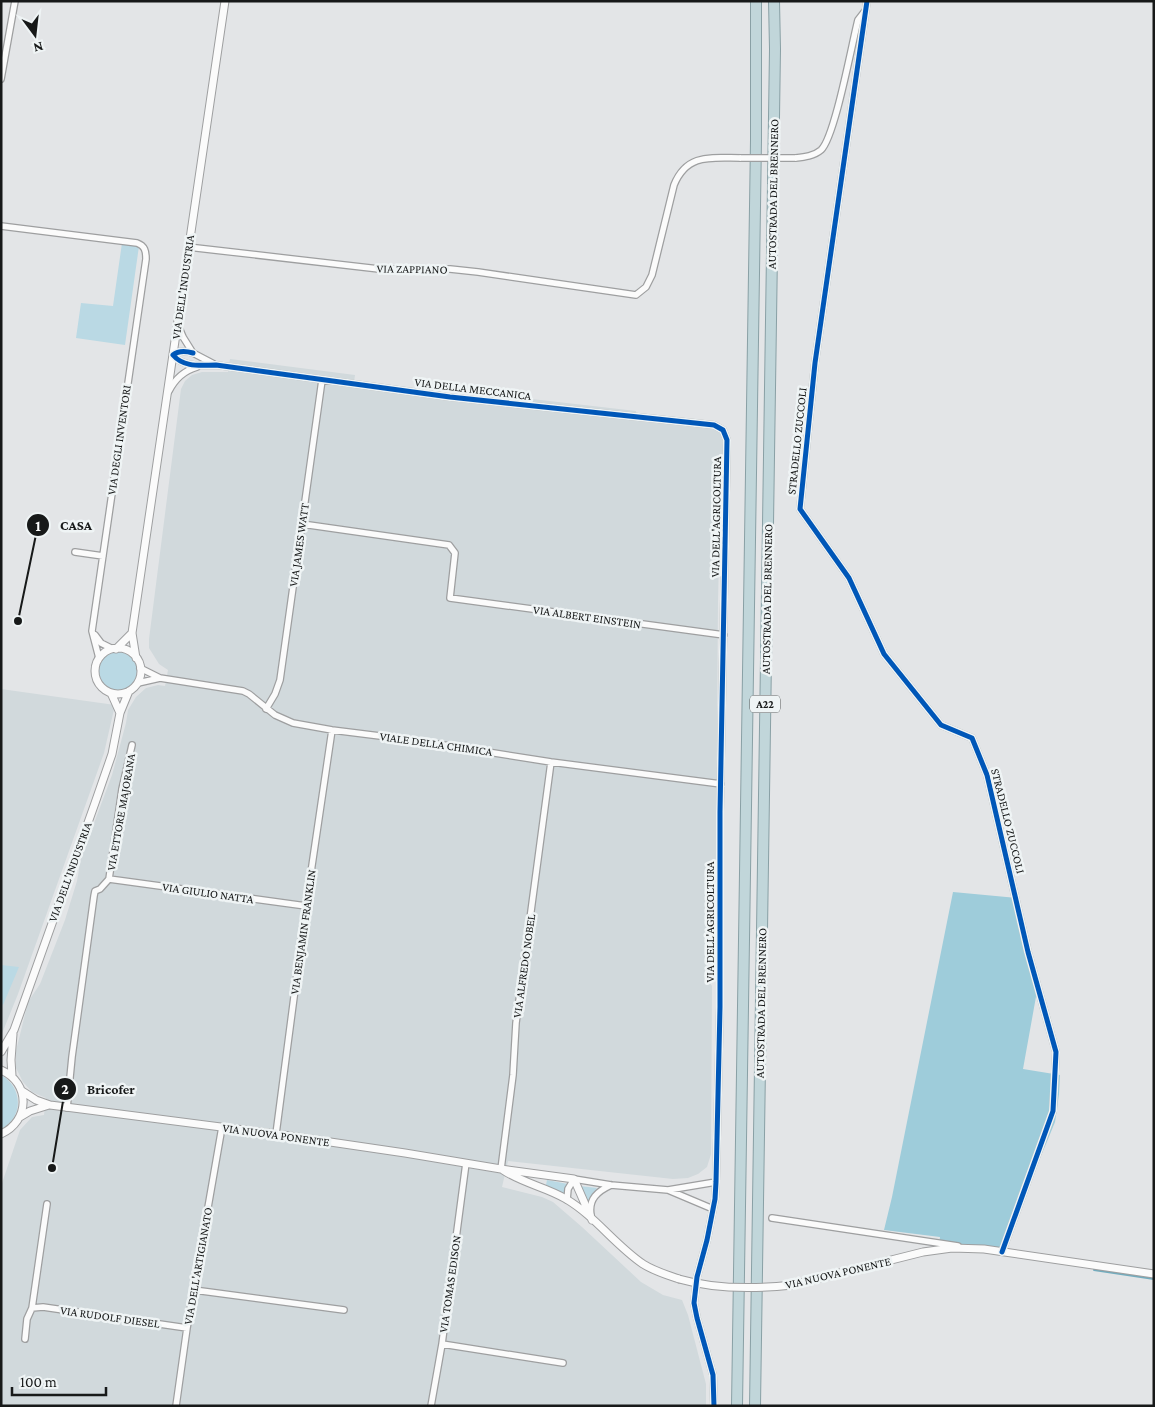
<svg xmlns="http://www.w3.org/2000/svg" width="1155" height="1407" font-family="'Crimson Pro',serif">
  <rect width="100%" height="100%" fill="#e3e5e7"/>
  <path fill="#d1d9dc" d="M230,359L355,375L354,382L478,400L479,393L636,411L635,417L725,428L721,473L718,602L716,868L708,879L706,977L712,986L711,1154L707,1167L698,1174L688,1178L673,1179L508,1161L502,1187L542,1197L553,1202L582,1227L641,1282L663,1295L682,1300L688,1315L706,1384V1406H1V1186L20,1130L32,1117L44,1115L46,1098L32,1092L23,1082L16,1068V1051L28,1002L40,984L65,920L77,881L81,858L112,775L126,723L128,710L136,697L146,688L158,685L165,686L168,670L159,664L149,648V639L181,389L185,381L192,375L202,372H228Z
    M1,689L115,705L104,753L18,994L1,1036Z"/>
  <path fill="#bad9e4" d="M122,243L139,246L125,345L76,338L81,303L113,306Z
    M99 671a19 19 0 1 1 38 0a19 19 0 1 1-38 0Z
    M1,965L19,967L3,1005L1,1004Z
    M1,1075C23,1087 24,1118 1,1129Z
    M547,1180L568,1184L565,1190V1194L546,1185Z
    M580,1186L597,1188L593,1193L588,1203Z"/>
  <path fill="#9eccda" d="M953,892L1017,898L1039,980L1023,1069L1060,1075L1059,1094L1055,1122L1046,1144L998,1254L939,1245L940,1237L884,1230L892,1197Z"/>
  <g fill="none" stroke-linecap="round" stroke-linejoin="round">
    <path stroke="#72acbe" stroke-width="2" d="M1094,1270L1154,1279"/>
    <g stroke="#9e9fa0" stroke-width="8">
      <path id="minor" d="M867,1L815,363L800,509L849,578L884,654L941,725L972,738L987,775L1028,952L1056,1052L1053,1111L1002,1252
        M1,79L15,1
        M795,158C804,157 814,156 821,150C835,137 852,43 858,20L865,11
        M1,226L137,243C145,246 146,251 146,259L92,631L99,658
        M188,247L379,269H450L478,272L636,295L646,287L652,275L674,185C687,153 711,158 741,158
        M178,325L183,337L193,353L214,364
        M193,353C186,351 179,350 173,355C184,368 201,365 216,365L450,397L714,425L723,430L727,440L720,812V1007L716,1182L715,1199L707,1240L697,1277L694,1303L697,1318L713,1375L714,1406
        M169,391C175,379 183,371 197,367
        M302,524L449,545L455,553L450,598L724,635
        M75,552L103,556
        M95,635L101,643L113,649
        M140,668L160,678L243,691L249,694L275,715L293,723L332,730L412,740L551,762L721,784
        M138,683L160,678
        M266,709L275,694L280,680L322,380
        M109,879L306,906
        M109,879L122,789L132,745
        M67,1108L72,1057L94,896L95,891L100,889L109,879
        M276,1134L306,906L332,730
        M501,1169L513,1075L516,1023L551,762
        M668,1190L716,1182
        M567,1200L568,1189L574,1179L611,1185L668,1190L713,1209
        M591,1215C588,1199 598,1191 611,1185
        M772,1218L958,1246
        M194,1290L344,1310
        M32,1308L43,1307L187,1328
        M25,1339L27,1319L32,1308L47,1204
        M442,1344L563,1363
        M176,1406L187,1328L222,1127
        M431,1406L442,1344L466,1163"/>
    </g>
    <g stroke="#9e9fa0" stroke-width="9">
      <path id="tertiary" d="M95 671a23 23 0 1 1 46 0a23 23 0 1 1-46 0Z
        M116,649L132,633
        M136,658L132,633L225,1
        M111,693L120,713
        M1,1052L14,1030L95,803L112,754L120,713L129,691
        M1,1070C31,1083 30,1121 1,1134
        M12,1076L11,1060L13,1034
        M22,1091L36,1100L50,1105L276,1134L405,1153L501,1169L574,1179L592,1220
        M20,1117L30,1111L49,1105
        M503,1170C522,1183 546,1187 566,1199C595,1216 615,1245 643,1264C654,1271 667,1275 679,1279
        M792,1285L923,1252L952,1248L984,1249L1154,1274"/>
    </g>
    <g stroke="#89a0a5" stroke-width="12">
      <path id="motorway" d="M737,1406L756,140V1
        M755,1406L775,49L774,1"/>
    </g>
    <use href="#minor" stroke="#fbfbfb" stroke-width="5.5"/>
    <use href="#tertiary" stroke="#fbfbfb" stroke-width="7"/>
    <use href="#motorway" stroke="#c1d6da" stroke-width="10"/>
    <g stroke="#9e9fa0" stroke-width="8" stroke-linecap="butt">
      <path id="minor-bridge" d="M741,158H795"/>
    </g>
    <g stroke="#9e9fa0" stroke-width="9" stroke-linecap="butt">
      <path id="tertiary-bridge" d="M679,1279C714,1289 756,1289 792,1285"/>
    </g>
    <use href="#minor-bridge" stroke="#fbfbfb" stroke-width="5.5"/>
    <use href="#tertiary-bridge" stroke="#fbfbfb" stroke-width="7"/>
    <g stroke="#eff4f5" stroke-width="8">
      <path id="cycleway" d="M867,1L815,363L800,509L849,578L884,654L941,725L972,738L987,775L1028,952L1056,1052L1053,1111L1002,1252
        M193,353C186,351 179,350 173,355C184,368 201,365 216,365L450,397L714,425L723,430L727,440L720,812V1007L716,1182L715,1199L707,1240L697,1277L694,1303L697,1318L713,1375L714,1406"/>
    </g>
    <use href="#cycleway" stroke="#0057b8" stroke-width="5"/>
  </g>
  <g text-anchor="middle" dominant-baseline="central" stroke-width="5" stroke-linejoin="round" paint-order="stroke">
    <rect fill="#eff4f5" stroke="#585b5b" stroke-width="1" x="750" y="695.5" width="30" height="17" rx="4"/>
    <g font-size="11" font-weight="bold" fill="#171919">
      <text x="765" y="704">A22</text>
    </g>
    <g font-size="12" fill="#171919" stroke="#eff4f5">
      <text transform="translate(773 194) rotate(-89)">AUTOSTRADA DEL BRENNERO</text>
      <text transform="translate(412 269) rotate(1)">VIA ZAPPIANO</text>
      <text transform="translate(183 287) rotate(-82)">VIA DELL'INDUSTRIA</text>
      <text transform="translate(473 389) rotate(7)">VIA DELLA MECCANICA</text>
      <text transform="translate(119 440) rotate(-82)">VIA DEGLI INVENTORI</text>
      <text transform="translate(797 441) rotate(-84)">STRADELLO ZUCCOLI</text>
      <text transform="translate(716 517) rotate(-89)">VIA DELL'AGRICOLTURA</text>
      <text transform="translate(299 545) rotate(-82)">VIA JAMES WATT</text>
      <text transform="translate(767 599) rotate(-89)">AUTOSTRADA DEL BRENNERO</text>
      <text transform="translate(587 617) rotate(8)">VIA ALBERT EINSTEIN</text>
      <text transform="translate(436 744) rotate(8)">VIALE DELLA CHIMICA</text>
      <text transform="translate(121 812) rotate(-80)">VIA ETTORE MAJORANA</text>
      <text transform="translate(1008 821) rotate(76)">STRADELLO ZUCCOLI</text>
      <text transform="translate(70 872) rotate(-70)">VIA DELL'INDUSTRIA</text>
      <text transform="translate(208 893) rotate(8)">VIA GIULIO NATTA</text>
      <text transform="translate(710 922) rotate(-90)">VIA DELL'AGRICOLTURA</text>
      <text transform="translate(303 932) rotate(-82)">VIA BENJAMIN FRANKLIN</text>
      <text transform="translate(524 966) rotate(-82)">VIA ALFREDO NOBEL</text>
      <text transform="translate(761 1003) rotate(-89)">AUTOSTRADA DEL BRENNERO</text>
      <text transform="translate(276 1135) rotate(8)">VIA NUOVA PONENTE</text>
      <text transform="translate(198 1266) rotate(-80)">VIA DELL'ARTIGIANATO</text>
      <text transform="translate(838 1273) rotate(-13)">VIA NUOVA PONENTE</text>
      <text transform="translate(450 1284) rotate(-82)">VIA TOMAS EDISON</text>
      <text transform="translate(110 1317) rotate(8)">VIA RUDOLF DIESEL</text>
    </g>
  </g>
  <path fill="none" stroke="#171919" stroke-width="2" d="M18 621L38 525M52 1168L65 1089"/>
  <g fill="#171919" stroke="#eff4f5" stroke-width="2">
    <circle cx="18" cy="621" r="5"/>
    <circle cx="52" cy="1168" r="5"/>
    <circle cx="38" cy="525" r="12"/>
    <circle cx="65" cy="1089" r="12"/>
  </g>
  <g font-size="15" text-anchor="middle" font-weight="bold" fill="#fff">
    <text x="38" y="531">1</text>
    <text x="65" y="1094">2</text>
  </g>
  <g font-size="14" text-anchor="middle" font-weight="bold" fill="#171919" stroke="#eff4f5" stroke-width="5" stroke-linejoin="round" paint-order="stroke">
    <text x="76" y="530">CASA</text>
    <text x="111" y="1094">Bricofer</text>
  </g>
  <rect width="1155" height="1407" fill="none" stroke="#171919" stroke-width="5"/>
  <g transform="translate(35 35) rotate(165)" stroke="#eff4f5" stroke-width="4" paint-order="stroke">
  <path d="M0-4L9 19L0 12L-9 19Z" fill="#171919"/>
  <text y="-8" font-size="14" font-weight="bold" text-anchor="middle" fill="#171919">N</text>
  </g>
  <path d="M12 1387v8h94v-8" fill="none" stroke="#171919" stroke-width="2.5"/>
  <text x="20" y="1387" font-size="15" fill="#171919" stroke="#eff4f5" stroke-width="4" paint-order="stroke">100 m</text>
</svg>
